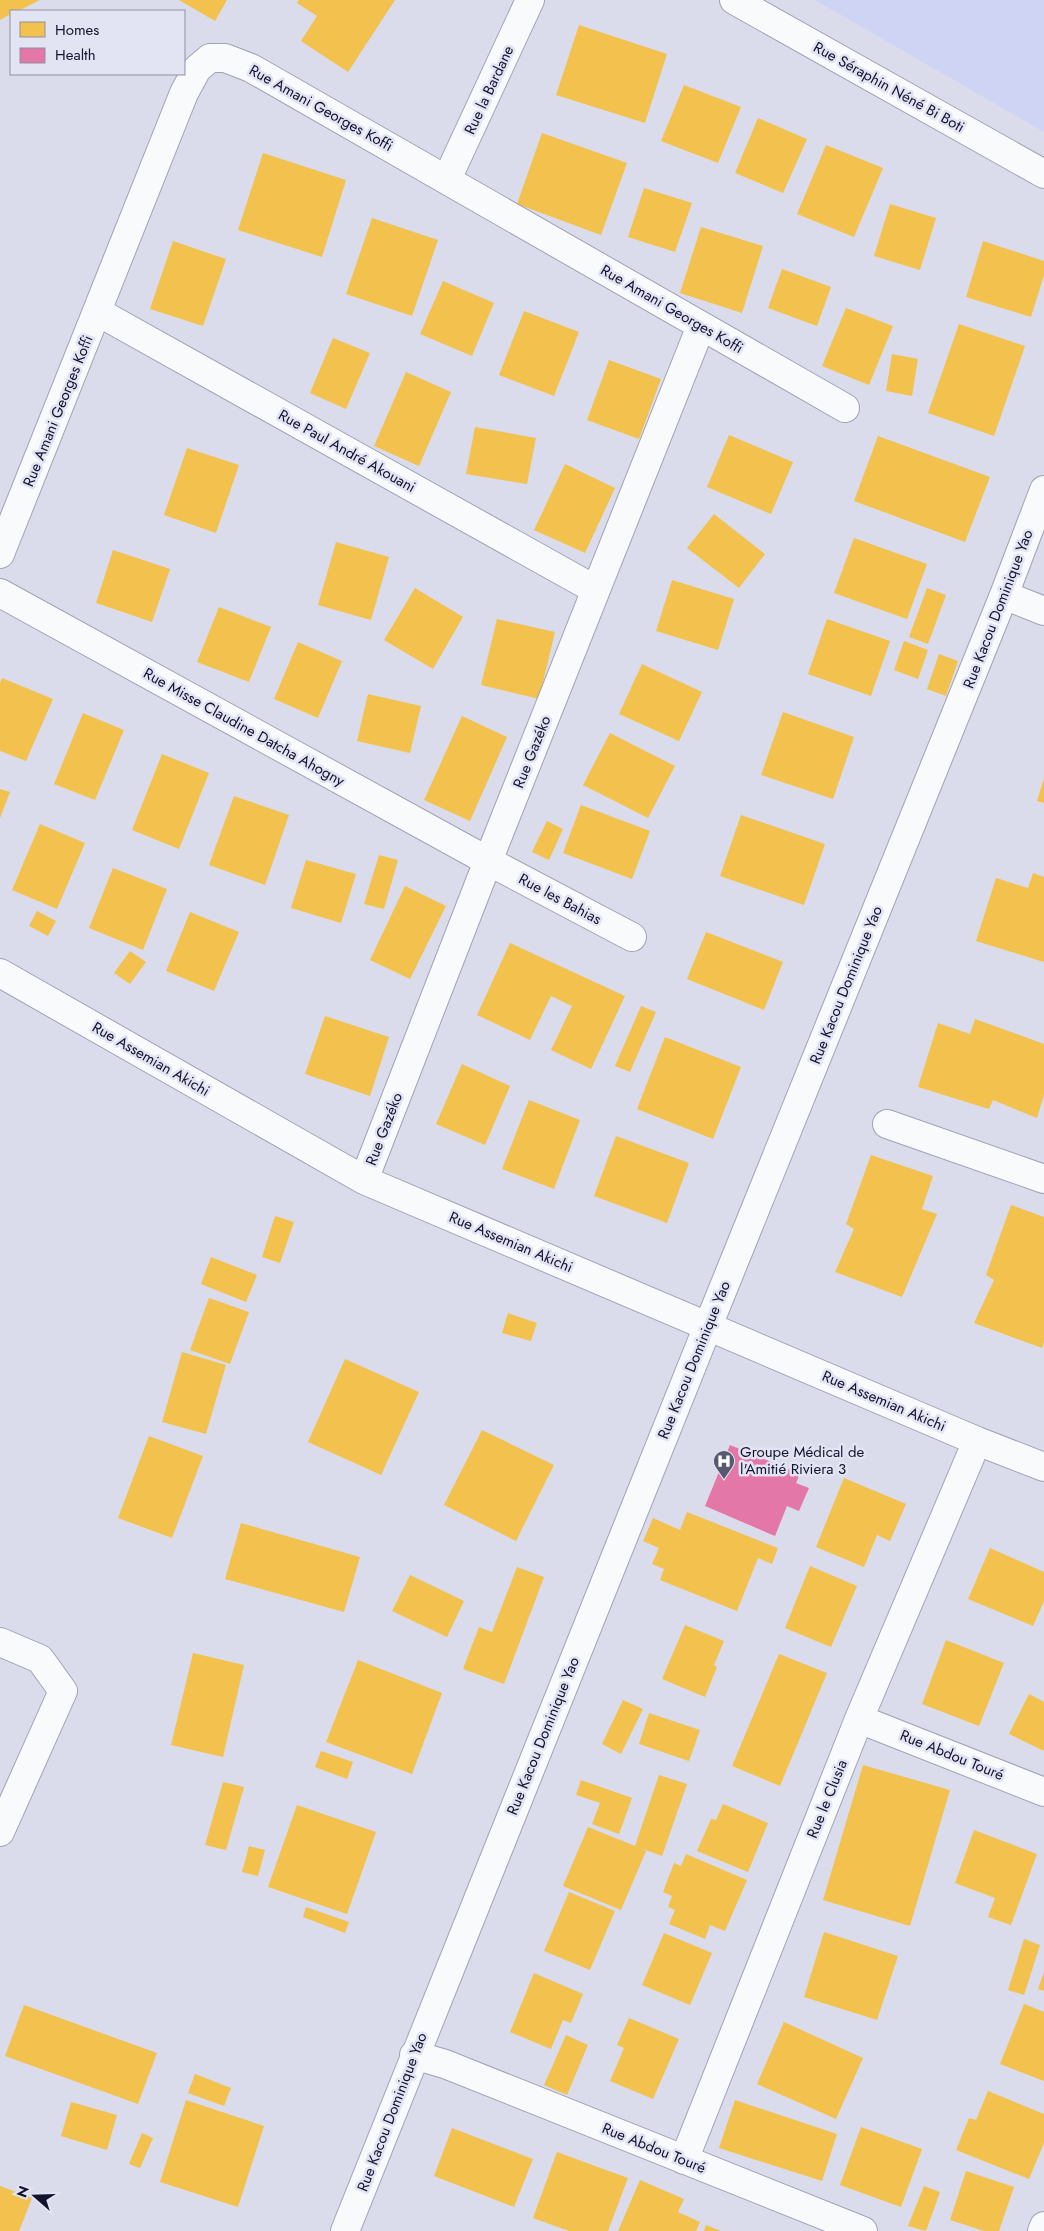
<svg xmlns="http://www.w3.org/2000/svg" width="1044" height="2231" font-family="Jost,sans-serif">
  <rect width="100%" height="100%" fill="#dadcec"/>
  <path fill="#cfd4f5" d="M815,0H1044V132Z"/>
  <path fill="#f2c14e" d="M0,0H40L18,11H11V14L0,20Z
    M179,0H227L215,21Z
    M299,0H395L348,72L301,41L317,16L297,3Z
    M579,25L667,54L645,123L556,95Z
    M684,85L741,107L718,163L661,141Z
    M758,118L807,139L783,193L735,173Z
    M542,133L627,163L601,235L517,204Z
    M826,145L883,168L854,237L797,214Z
    M263,153L346,180L322,257L238,230Z
    M644,188L692,203L675,252L628,237Z
    M890,204L936,218L920,270L874,256Z
    M372,218L438,240L412,316L346,294Z
    M701,227L763,246L742,313L680,293Z
    M173,241L226,259L203,326L150,309Z
    M983,241L1044,261V275L1031,317L966,297Z
    M782,269L831,287L817,326L768,308Z
    M443,281L494,303L472,356L420,334Z
    M846,308L893,326L869,385L822,366Z
    M524,311L579,332L554,396L499,375Z
    M959,324L1025,346L994,436L928,413Z
    M333,338L370,353L346,409L310,393Z
    M892,354L918,359L912,396L886,391Z
    M609,360L661,379L639,439L587,420Z
    M406,372L451,392L419,466L374,446Z
    M475,427L536,438L527,484L466,474Z
    M729,435L793,462L771,514L707,487Z
    M878,436L990,477L965,542L854,501Z
    M187,448L239,465L216,533L164,515Z
    M565,464L615,488L585,553L534,530Z
    M714,514L765,554L739,588L687,548Z
    M854,538L927,564L907,619L834,593Z
    M336,542L389,557L371,620L318,605Z
    M113,550L170,569L152,622L96,603Z
    M672,580L734,599L718,650L656,631Z
    M415,588L463,617L433,669L384,640Z
    M927,588L946,595L928,644L909,637Z
    M219,607L271,627L249,682L197,662Z
    M497,619L555,632L539,699L481,685Z
    M827,619L890,641L871,696L808,674Z
    M904,641L928,650L918,679L894,670Z
    M298,642L342,661L318,718L274,699Z
    M939,654L958,661L946,696L927,689Z
    M642,664L702,692L679,741L619,714Z
    M2,678L53,699L26,761L0,751V683Z
    M368,694L421,706L410,753L357,741Z
    M783,712L854,737L833,799L761,775Z
    M83,713L124,730L95,800L54,784Z
    M462,716L507,737L470,821L424,800Z
    M610,733L675,766L648,818L583,785Z
    M162,754L209,773L179,849L132,830Z
    M1044,778V803L1037,801Z
    M0,789L10,792L0,818Z
    M234,796L289,815L265,885L209,865Z
    M581,805L650,831L632,879L563,853Z
    M741,815L825,844L804,905L720,876Z
    M547,821L563,829L549,860L532,852Z
    M40,824L85,843L57,909L12,890Z
    M379,855L398,860L384,909L364,904Z
    M306,860L356,874L341,923L291,908Z
    M113,868L167,889L143,950L89,928Z
    M1033,873L1044,877V962L976,941L996,878L1028,888Z
    M405,886L446,906L410,979L370,960Z
    M37,911L56,921L48,936L29,926Z
    M190,912L239,932L214,991L166,971Z
    M706,932L783,962L764,1010L687,979Z
    M510,943L625,996L591,1069L551,1050L572,1006L551,996L530,1040L477,1015Z
    M130,951L146,962L130,984L114,973Z
    M641,1006L656,1012L630,1072L615,1066Z
    M325,1016L389,1037L370,1096L305,1074Z
    M975,1019L1044,1044V1095L1037,1118L993,1100L989,1109L918,1087L938,1023L970,1034Z
    M665,1037L741,1067L713,1139L637,1109Z
    M462,1064L510,1086L485,1145L436,1124Z
    M529,1100L580,1120L554,1189L502,1169Z
    M616,1136L689,1163L667,1223L594,1196Z
    M871,1155L933,1176L922,1209L937,1214L902,1297L835,1272L854,1229L846,1224Z
    M1011,1205L1044,1217V1342L1042,1348L974,1323L994,1280L986,1275Z
    M275,1216L294,1222L280,1263L262,1257Z
    M211,1257L257,1275L246,1302L201,1284Z
    M209,1298L249,1312L230,1364L190,1350Z
    M508,1313L537,1323L531,1341L502,1333Z
    M182,1352L226,1365L206,1434L162,1422Z
    M345,1359L419,1392L381,1475L308,1442Z
    M482,1430L554,1465L516,1541L444,1505Z
    M149,1436L203,1456L172,1538L118,1518Z
    M844,1478L906,1504L890,1541L877,1535L864,1567L816,1547Z
    M687,1512L778,1548L772,1564L758,1558L737,1611L660,1580L664,1569L652,1564L659,1548L643,1541L653,1518L680,1530Z
    M241,1523L360,1557L344,1612L225,1579Z
    M990,1548L1044,1572V1601L1033,1626L968,1599Z
    M810,1566L857,1586L831,1647L785,1628Z
    M517,1567L544,1577L504,1684L463,1669L479,1627L492,1632Z
    M410,1575L464,1601L447,1637L392,1611Z
    M685,1625L724,1641L714,1665L717,1667L705,1697L662,1679Z
    M946,1640L1004,1663L979,1726L922,1704Z
    M193,1653L244,1665L223,1757L171,1745Z
    M779,1654L827,1673L780,1786L732,1766Z
    M358,1660L442,1693L412,1774L326,1742Z
    M1029,1694L1044,1702V1751L1009,1734Z
    M623,1700L643,1709L621,1754L602,1744Z
    M649,1713L700,1730L689,1761L639,1744Z
    M321,1751L353,1762L347,1779L315,1767Z
    M863,1765L950,1790L910,1926L823,1900Z
    M659,1775L687,1784L662,1856L640,1848L646,1851L621,1910L563,1886L588,1827L635,1846Z
    M581,1780L632,1798L619,1834L592,1824L600,1803L576,1795Z
    M223,1782L244,1787L226,1850L205,1845Z
    M723,1804L768,1823L748,1872L697,1851L711,1819L716,1820Z
    M297,1805L376,1832L347,1914L268,1887Z
    M974,1830L1037,1854L1011,1925L988,1917L995,1898L955,1883Z
    M249,1846L265,1850L258,1876L242,1872Z
    M686,1854L747,1880L725,1931L710,1925L705,1939L669,1924L675,1910L668,1907L672,1896L663,1892L674,1863L681,1866Z
    M569,1892L615,1911L590,1970L544,1951Z
    M306,1907L349,1922L345,1933L303,1917Z
    M824,1932L898,1956L877,2020L804,1997Z
    M664,1933L712,1953L690,2005L642,1985Z
    M1024,1939L1040,1945L1024,1995L1008,1990Z
    M1044,1972V1991L1038,1989Z
    M534,1973L583,1994L571,2023L563,2020L551,2049L510,2032Z
    M1024,2004L1044,2012V2081L1000,2064Z
    M24,2005L157,2053L138,2104L5,2056Z
    M629,2018L679,2039L653,2099L610,2081L624,2048L617,2045Z
    M784,2022L863,2058L836,2119L757,2084Z
    M566,2035L588,2045L567,2095L544,2085Z
    M195,2074L231,2088L224,2106L188,2093Z
    M988,2091L1044,2114V2143L1029,2179L956,2150L969,2118L976,2120Z
    M186,2100L264,2126L238,2207L160,2182Z
    M735,2100L837,2134L822,2181L719,2148Z
    M71,2102L117,2115L107,2150L61,2136Z
    M861,2127L922,2149L901,2207L840,2185Z
    M452,2128L533,2159L514,2207L434,2176Z
    M142,2133L153,2138L140,2168L129,2164Z
    M557,2152L628,2178L608,2231H569L533,2218Z
    M966,2171L1014,2187L999,2231H984L950,2220Z
    M640,2180L684,2199L678,2212L700,2222L696,2231H618Z
    M0,2186L32,2198L19,2231H0Z
    M924,2186L940,2192L926,2231L908,2226Z
    M706,2225L721,2231H704Z"/>
  <path fill="#e377a8" d="M730,1445L800,1474L796,1483L809,1488L799,1511L787,1506L775,1536L705,1506Z"/>
  <g fill="none" stroke-linecap="round" stroke-linejoin="round">
    <g stroke="#a0a2b6" stroke-width="30">
      <path id="minor" d="M734,0L1044,174
        M447,179L530,0
        M98,312L596,590
        M0,554L184,93L197,69L210,58H225L251,68L845,408
        M0,593L488,861L632,937
        M1004,595L1044,611
        M0,973L364,1180L977,1441L1044,1467
        M887,1124L1044,1179
        M364,1180L488,861L701,326
        M0,1642L40,1659L63,1691L0,1832
        M859,1719L1044,1792
        M414,2055L445,2064L863,2231
        M684,2160L859,1719L977,1441
        M345,2231L708,1326L1004,595L1044,490
        M1042,2231L1044,2226"/>
    </g>
    <use href="#minor" stroke="#f9fafc" stroke-width="28"/>
  </g>
  <defs>
    <g id="hospital-pin" transform="scale(1.125)"><path d="M0 17L-7.5 6A9.5 9.5 0 1 1 7.5 6Z" fill="#585970" stroke="#e2e4f3"/><path d="M-5-5h3v3.5h4V-5h3V5h-3V1.5h-4V5h-3Z" fill="#fff"/></g>
  </defs>
  <g fill-rule="evenodd">
    <use href="#hospital-pin" x="724" y="1461"/>
  </g>
  <g text-anchor="middle" dominant-baseline="central" stroke-width="5" stroke-linejoin="round" paint-order="stroke">
    <g font-size="15" fill="#12132d" stroke="#e2e4f3">
      <text transform="translate(889 87) rotate(29)">Rue Séraphin Néné Bi Boti</text>
      <text transform="translate(489 90) rotate(-65)">Rue la Bardane</text>
      <text transform="translate(321 108) rotate(29)">Rue Amani Georges Koffi</text>
      <text transform="translate(672 309) rotate(30)">Rue Amani Georges Koffi</text>
      <text transform="translate(58 411) rotate(-68)">Rue Amani Georges Koffi</text>
      <text transform="translate(347 451) rotate(29)">Rue Paul André Akouani</text>
      <text transform="translate(998 609) rotate(-69)">Rue Kacou Dominique Yao</text>
      <text transform="translate(244 727) rotate(29)">Rue Misse Claudine Datcha Ahogny</text>
      <text transform="translate(532 752) rotate(-68)">Rue Gazéko</text>
      <text transform="translate(560 899) rotate(28)">Rue les Bahias</text>
      <text transform="translate(846 985) rotate(-68)">Rue Kacou Dominique Yao</text>
      <text transform="translate(151 1059) rotate(30)">Rue Assemian Akichi</text>
      <text transform="translate(384 1129) rotate(-69)">Rue Gazéko</text>
      <text transform="translate(511 1242) rotate(23)">Rue Assemian Akichi</text>
      <text transform="translate(694 1360) rotate(-68)">Rue Kacou Dominique Yao</text>
      <text transform="translate(884 1401) rotate(23)">Rue Assemian Akichi</text>
      <text transform="translate(543 1736) rotate(-68)">Rue Kacou Dominique Yao</text>
      <text transform="translate(952 1755) rotate(22)">Rue Abdou Touré</text>
      <text transform="translate(827 1799) rotate(-68)">Rue le Clusia</text>
      <text transform="translate(392 2112) rotate(-69)">Rue Kacou Dominique Yao</text>
      <text transform="translate(654 2148) rotate(22)">Rue Abdou Touré</text>
    </g>
    <g font-size="15" fill="#12132d" stroke="#e2e4f3" text-anchor="start">
      <text x="740" y="1452">Groupe Médical de<tspan x="740" dy="17">l'Amitié Riviera 3</tspan></text>
    </g>
  </g>
  <rect x="10" y="10" width="175" height="65" fill="#e2e4f3" stroke="#8f90a4"/>
  <rect x="20" y="22" width="25" height="15" fill="#f2c14e" stroke="#8f90a4"/>
  <text x="55" y="35" font-size="15" fill="#12132d">Homes</text>
  <rect x="20" y="48" width="25" height="15" fill="#e377a8" stroke="#8f90a4"/>
  <text x="55" y="60" font-size="15" fill="#12132d">Health</text>
  <g transform="translate(35 2196) rotate(290)" stroke="#e2e4f3" stroke-width="4" paint-order="stroke">
  <path d="M0-4L9 19L0 12L-9 19Z" fill="#12132d"/>
  <text y="-8" font-size="14" font-weight="bold" text-anchor="middle" fill="#12132d">N</text>
  </g>
</svg>
